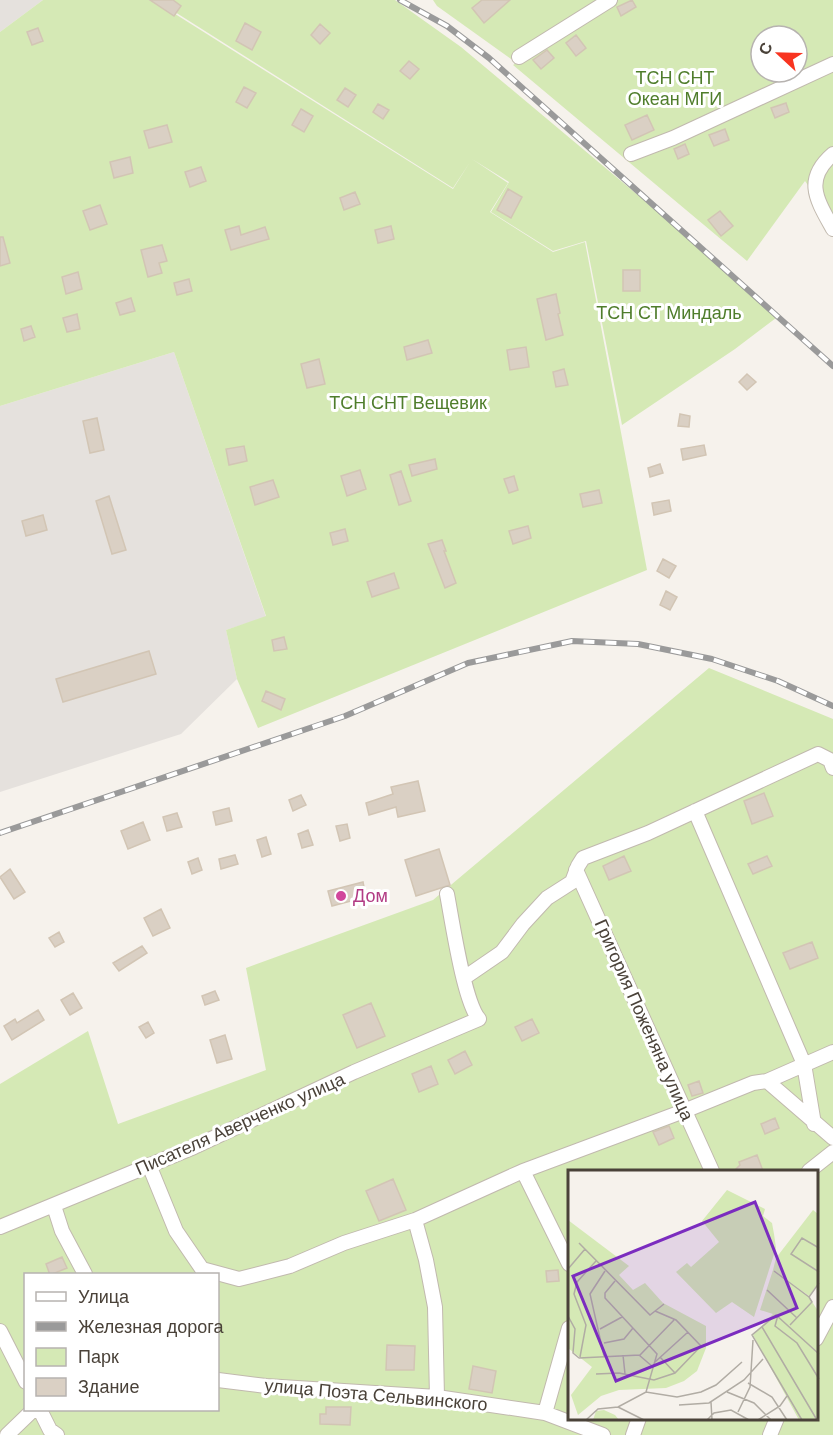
<svg xmlns="http://www.w3.org/2000/svg" width="833" height="1435" font-family="'DM Sans',sans-serif">
  <rect width="100%" height="100%" fill="#f6f2ec"/>
  <path fill="#e5e1dd" d="M0,0H43L0,32Z
    M174,352L266,617L226,630L237,679L181,734L0,792V406Z"/>
  <path fill="#d5e9b5" fill-rule="evenodd" d="M43,0H153L453,189L470,162L453,188L156,0H395L461,47L670,222L776,318L735,349L622,425L586,241L553,251L491,212L509,182L472,159L508,183L490,212L553,252L585,242L647,570L258,728L237,679L226,630L266,616L174,352L0,406V32Z
    M433,0H604L511,59L437,6Z
    M618,0H833V221L805,181L747,261L513,65ZM761,36H797V72H761Z
    M709,668L833,719V1435H0V1084L88,1031L118,1124L266,1070L246,968L433,900ZM569,1171H816V1418H569ZM26,1274H218V1410H26Z"/>
  <path fill="#dad0c4" stroke="#d2c5b4" stroke-width="1.5" d="M150,0H173L181,6L174,16Z
    M482,0H510L484,23L472,8Z
    M632,0L636,7L621,16L617,7Z
    M245,23L261,32L252,50L236,41Z
    M320,24L330,33L320,44L311,35Z
    M38,28L43,41L32,45L27,32Z
    M576,35L586,48L576,56L566,43Z
    M547,50L554,58L541,69L533,60Z
    M409,61L419,69L410,79L400,71Z
    M244,87L256,93L247,108L236,102Z
    M345,88L356,95L348,107L337,100Z
    M786,103L789,112L775,118L771,108Z
    M378,104L389,110L383,119L373,112Z
    M301,109L313,116L304,132L292,125Z
    M647,115L654,130L632,140L625,125Z
    M167,125L172,142L149,148L144,131Z
    M725,129L729,140L714,146L709,135Z
    M685,144L689,154L678,159L674,149Z
    M130,157L133,173L114,178L110,162Z
    M201,167L206,181L190,187L185,172Z
    M508,189L522,197L511,218L497,210Z
    M355,192L360,204L344,210L340,198Z
    M100,205L107,224L90,230L83,211Z
    M720,211L733,226L721,236L708,220Z
    M239,226L241,235L265,227L269,239L231,250L225,230Z
    M391,226L394,239L378,243L375,230Z
    M0,237H3L10,263L0,266Z
    M162,245L167,261L159,263L162,273L148,277L141,250Z
    M623,270H640V291H623Z
    M78,272L82,289L66,294L62,277Z
    M189,279L192,291L177,295L174,283Z
    M556,294L560,313L558,314L563,335L546,340L537,299Z
    M131,298L135,311L120,315L116,303Z
    M77,314L80,329L67,332L63,318Z
    M31,326L35,337L24,341L21,329Z
    M428,340L432,353L407,360L404,347Z
    M526,347L529,367L510,370L507,350Z
    M319,359L325,384L307,388L301,364Z
    M564,369L568,385L556,387L553,372Z
    M747,374L756,382L747,390L739,382Z
    M680,414L690,416L689,427L678,426Z
    M97,418L104,450L90,453L83,421Z
    M704,445L706,455L683,460L681,449Z
    M244,446L247,461L229,465L226,449Z
    M435,459L437,469L412,476L409,465Z
    M660,464L663,473L650,477L648,468Z
    M360,470L366,489L347,496L341,476Z
    M401,471L411,501L399,505L390,475Z
    M514,476L518,490L509,493L504,479Z
    M273,480L279,497L255,505L250,487Z
    M599,490L602,503L583,507L580,494Z
    M109,496L126,550L112,554L96,501Z
    M669,500L671,511L654,515L652,503Z
    M43,515L47,530L26,536L22,521Z
    M528,526L531,538L513,544L509,531Z
    M345,529L348,541L333,545L330,533Z
    M442,540L446,551H444L456,583L445,588L428,544Z
    M663,559L676,566L669,578L657,571Z
    M394,573L399,588L372,597L367,582Z
    M666,591L677,597L670,610L660,605Z
    M284,637L287,649L274,651L272,640Z
    M149,651L156,674L63,702L56,679Z
    M266,691L285,699L281,710L262,701Z
    M418,781L425,811L398,817L396,807L369,815L366,803L393,794L391,787Z
    M764,793L773,816L752,824L744,801Z
    M301,795L306,805L293,811L289,800Z
    M229,808L232,821L216,825L213,812Z
    M177,813L182,827L167,831L163,817Z
    M143,822L150,840L128,849L121,831Z
    M347,824L350,838L340,841L336,826Z
    M308,830L313,845L302,848L298,834Z
    M266,837L271,854L262,857L257,840Z
    M439,849L450,885L416,896L405,860Z
    M235,855L238,864L221,869L219,859Z
    M624,856L631,871L609,880L603,866Z
    M767,856L772,866L753,874L748,864Z
    M198,858L202,870L192,874L188,862Z
    M10,869L25,892L14,899L0,877Z
    M363,882L366,897L332,906L328,891Z
    M161,909L170,928L153,936L144,918Z
    M59,932L64,942L55,947L49,938Z
    M812,942L818,958L790,969L783,953Z
    M142,946L147,953L119,971L113,963Z
    M215,991L219,1000L205,1005L202,996Z
    M73,993L82,1008L70,1015L61,1000Z
    M371,1003L385,1036L357,1048L343,1015Z
    M38,1010L44,1020L12,1040L4,1026L15,1019L17,1023Z
    M532,1019L539,1033L522,1041L515,1027Z
    M148,1022L154,1033L146,1038L139,1027Z
    M225,1035L232,1059L217,1063L210,1040Z
    M465,1051L472,1065L455,1074L448,1060Z
    M431,1066L438,1084L419,1092L412,1074Z
    M699,1081L703,1093L692,1096L688,1085Z
    M775,1118L779,1128L765,1134L761,1124Z
    M669,1126L674,1138L659,1145L653,1132Z
    M757,1155L763,1171H734L740,1165L739,1162Z
    M393,1179L406,1210L379,1221L366,1191Z
    M62,1257L67,1268L50,1275L46,1264Z
    M558,1270L559,1281L547,1282L546,1271Z
    M387,1345L415,1346L414,1370H386Z
    M473,1366L496,1371L492,1393L469,1389Z
    M326,1407H351L350,1425L320,1424V1414H326Z"/>
  <g fill="none" stroke-linecap="round" stroke-linejoin="round">
    <g stroke="#c1b9ae" stroke-width="16">
      <path id="minor" d="M519,57L610,0
        M631,154L673,138L833,64
        M833,154C803,180 817,200 833,229
        M695,811L804,1064L814,1124
        M576,870L712,1171
        M464,978L502,952L523,924L547,898L572,882L578,866L583,858L648,833L818,754L830,760L833,768
        M767,1081L833,1052
        M149,1165L176,1231L202,1269L239,1279L290,1266L344,1243L415,1220L523,1171L684,1111L753,1083L767,1081L833,1138
        M523,1171L569,1264
        M809,1171L833,1152
        M54,1206L62,1231L85,1274
        M415,1220L426,1260L435,1307L437,1397
        M0,1227L194,1147L354,1072L479,1019C464,1002 452,920 447,894
        M0,1331L26,1382
        M816,1339L833,1307
        M218,1380L266,1386L437,1397L545,1413L603,1435
        M40,1410L50,1430L57,1435
        M545,1413L569,1328
        M7,1435L33,1410
        M633,1435L639,1418
        M770,1435L777,1418"/>
    </g>
    <use href="#minor" stroke="#fff" stroke-width="14"/>
    <g stroke="#9a9a9a" stroke-width="6">
      <path id="rail" d="M400,0L447,26L489,58L833,366
        M0,833L345,716L468,663L572,641L638,644L712,659L778,681L833,706"/>
    </g>
    <use href="#rail" stroke="#fff" stroke-width="4" stroke-dasharray="11" stroke-linecap="butt"/>
  </g>
  <circle fill="#d1479c" stroke="#fff" stroke-width="2" cx="341" cy="896" r="6"/>
  <g text-anchor="middle" dominant-baseline="central" stroke-width="6" stroke-linejoin="round" paint-order="stroke">
    <g font-size="18" fill="#4f7d2b" stroke="#fff">
      <text x="675" y="78">ТСН СНТ<tspan x="675" dy="21">Океан МГИ</tspan></text>
      <text x="669" y="313">ТСН СТ Миндаль</text>
      <text x="408" y="403">ТСН СНТ Вещевик</text>
    </g>
    <g font-size="18" fill="#b23c85" stroke="#fff" text-anchor="start">
      <text x="353" y="896">Дом</text>
    </g>
    <g font-size="18" fill="#4a4239" stroke="#fff">
      <text transform="translate(644 1020) rotate(66)">Григория Поженяна улица</text>
      <text transform="translate(240 1124) rotate(-24)">Писателя Аверченко улица</text>
      <text transform="translate(376 1395) rotate(5)">улица Поэта Сельвинского</text>
    </g>
  </g>
  <g transform="translate(568 1170)">
    <rect width="250" height="250" fill="#f6f2ec"/>
    <path d="M159,20L197,39L195,46L204,53L206,64L208,78L186,147L164,132L148,143L108,102L119,93L123,97L151,72L134,51ZM245,40L250,44L251,112L241,126L205,100L208,88ZM0,50L61,96L51,105L65,120L77,113L95,133L138,156V178L129,201L116,211L98,218L51,220L33,226L10,245L3,225L24,197L0,178ZM205,100L241,127L250,141V250H231L185,165L205,144L192,140ZM36,240L47,245L51,250H25L28,241Z" fill="#d5e9b5"/>
    <path fill="none" stroke="#b1aca4" stroke-width="1.5" d="M11,73L82,145L96,134M251,78L234,68L223,84L251,102M0,99L17,79M206,101L241,127M47,111L37,123V128L89,184L78,222M199,120L229,148M210,145L207,156L229,173L251,209M0,146L7,159L5,183L11,188M222,155L244,132L241,127L251,113M194,157L249,250M32,159L54,147M36,173L56,169L65,158M55,185L57,204M71,185L85,197M36,186L22,124L37,101M12,187L18,155L6,124L9,112L28,91M92,187L107,203M11,188L72,185L106,150M87,192L120,162M28,204L51,203L86,210L107,203L133,176L108,150L87,141M180,213L204,227L219,250M159,222L186,233L203,250M143,232L144,250M111,235L141,233L176,210L195,189M50,237L76,250M170,242L182,217L185,170M18,250L30,239L50,237L78,222L109,227L133,222L148,215L174,192M139,250L146,243L163,240L181,250M190,250L212,236L219,226M234,250L184,165L208,145L251,184"/>
    <path fill="#7b2cbf" fill-opacity="0.15" stroke="#7b2cbf" stroke-width="3" d="M187,32L229,138L48,211L5,106Z"/>
    <rect width="250" height="250" fill="none" stroke="#4a4239" stroke-width="3"/>
  </g>
  <rect x="24" y="1273" width="195" height="138" fill="#ffffff" stroke="#b7b3b0" stroke-width="1.5"/>
  <rect x="36" y="1292" width="30" height="9" fill="#ffffff" stroke="#b7b3b0" stroke-width="1.5"/>
  <text x="78" y="1303" font-size="18" fill="#4a4239">Улица</text>
  <rect x="36" y="1322" width="30" height="9" fill="#9a9a9a" stroke="#b7b3b0" stroke-width="1.5"/>
  <text x="78" y="1333" font-size="18" fill="#4a4239">Железная дорога</text>
  <rect x="36" y="1348" width="30" height="18" fill="#d5e9b5" stroke="#b7b3b0" stroke-width="1.5"/>
  <text x="78" y="1363" font-size="18" fill="#4a4239">Парк</text>
  <rect x="36" y="1378" width="30" height="18" fill="#dad0c4" stroke="#b7b3b0" stroke-width="1.5"/>
  <text x="78" y="1393" font-size="18" fill="#4a4239">Здание</text>
  <g transform="translate(779 54) rotate(292)"><circle r="28" fill="#ffffff" stroke="#b7b3b0" stroke-width="1.5"/>
  <path d="M0-4.5L10 22L0 15L-10 22Z" fill="#f83420"/>
  <text y="-9" font-size="16" font-weight="bold" text-anchor="middle" fill="#4a4239">С</text>
  </g>
</svg>
